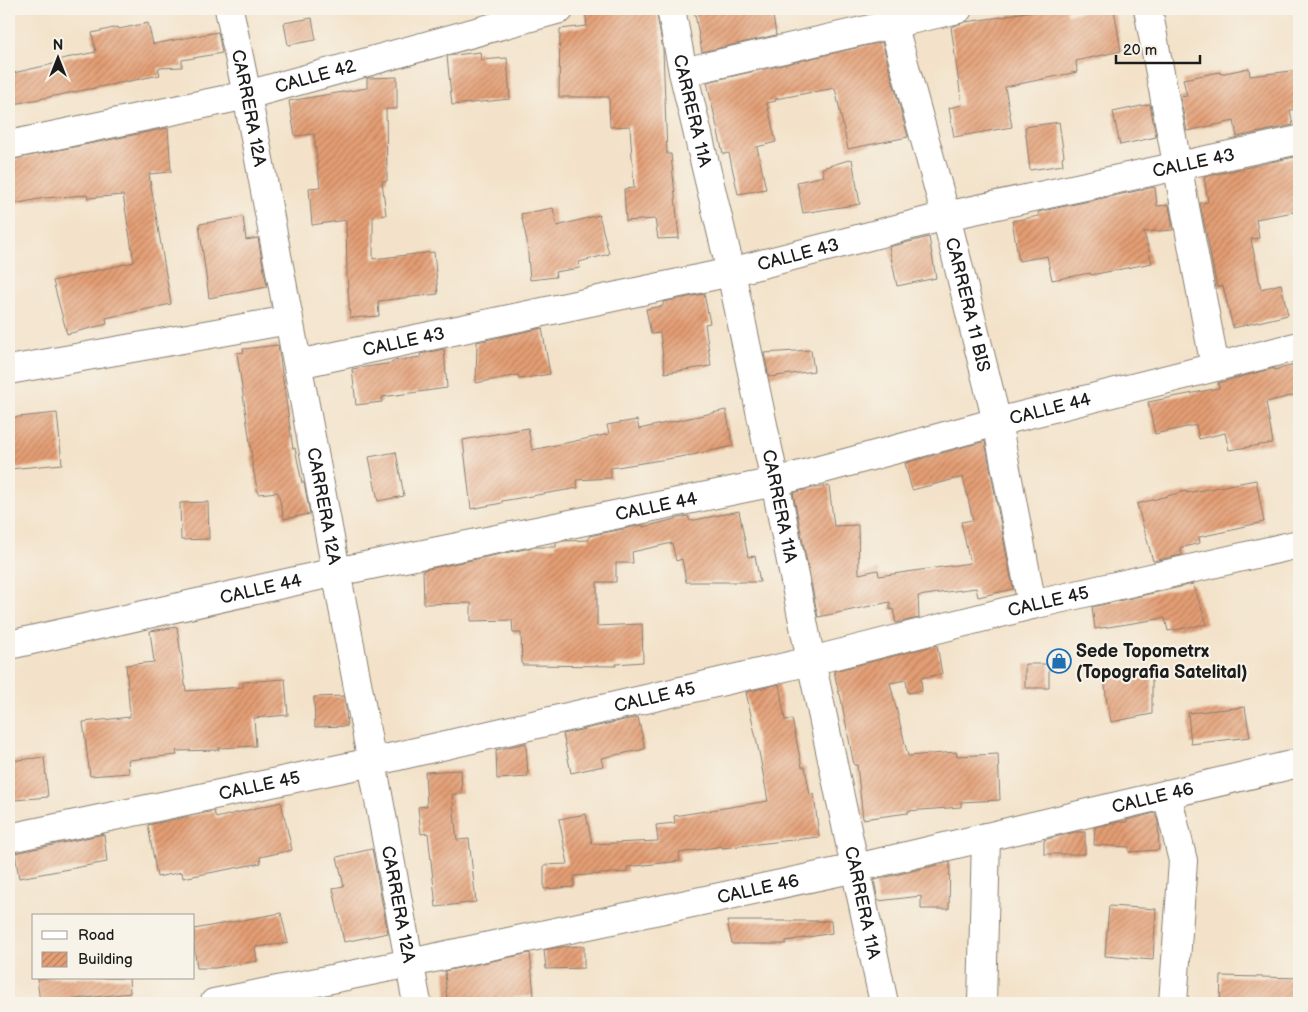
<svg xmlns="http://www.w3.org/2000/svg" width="1308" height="1012" font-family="'Balsamiq Sans',sans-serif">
  <defs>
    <pattern id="building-hatch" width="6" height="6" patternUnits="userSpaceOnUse" patternTransform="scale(1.25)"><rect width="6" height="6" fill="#e49e74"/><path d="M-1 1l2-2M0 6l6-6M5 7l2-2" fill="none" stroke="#b8805e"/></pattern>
  </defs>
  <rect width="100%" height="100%" fill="#f7f3e8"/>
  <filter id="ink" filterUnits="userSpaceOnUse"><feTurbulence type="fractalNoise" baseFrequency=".02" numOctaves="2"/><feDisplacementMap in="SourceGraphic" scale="10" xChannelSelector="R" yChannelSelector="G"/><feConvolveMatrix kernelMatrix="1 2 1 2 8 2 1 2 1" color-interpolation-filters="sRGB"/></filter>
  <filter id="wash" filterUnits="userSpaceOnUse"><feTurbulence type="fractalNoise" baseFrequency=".0096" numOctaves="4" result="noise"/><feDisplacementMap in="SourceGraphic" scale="20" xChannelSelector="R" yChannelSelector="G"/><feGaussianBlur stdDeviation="1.12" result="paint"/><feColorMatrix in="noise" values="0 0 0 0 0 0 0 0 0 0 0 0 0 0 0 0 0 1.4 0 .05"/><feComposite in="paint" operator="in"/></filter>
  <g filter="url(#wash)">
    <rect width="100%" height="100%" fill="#f3e2c9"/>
    <g id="blocks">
      <path fill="url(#building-hatch)" d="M585,9H656L663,49L667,154H671L679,238L658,239L655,219L626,221L624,189L634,188L630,126L610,127L609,97H559L560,29L587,26Z
        M694,9H772L776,35L702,52Z
        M1045,9H1067V14L1102,9H1114L1121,51L1076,61L1077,72L1005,87L1012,127L954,137L949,108L962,105L951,27L965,22L1008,16V15Z
        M312,18L316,40L288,45L284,23Z
        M148,23L153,44L218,32L222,53L182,60V67L158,68L160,75L9,105V74L62,62L61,59L96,52L92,33L118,27L119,29Z
        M882,42L908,137L848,149L835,88L775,99L776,101L767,103L776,142L757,147L766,189L738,194L729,153L723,154L707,82Z
        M480,52L481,60L507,58L510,99L452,105L447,56Z
        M1249,68L1250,76L1299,70V109L1290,110L1293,125L1237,137L1234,121L1187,131L1180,97L1187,96L1183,79L1220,72V74Z
        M397,77V109H386L387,181H382L386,215L373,217V259L434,252L438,294L378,301L379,316L350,318L347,274L346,220L312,225L309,188L320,187L314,134L295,136L289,101L367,88V78H369Z
        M1150,104L1156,137L1120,145L1113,112Z
        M1059,122L1064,156L1062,157L1063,165L1030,170L1025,127Z
        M168,128L171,172L149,174L171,304L106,318L107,324L67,334L53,281L134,262L123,195L88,198L87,195L44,198L9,205V160Z
        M1299,156V211L1256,219L1259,238L1251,239L1261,289L1281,284L1288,315L1233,328L1223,286L1217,287L1205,227L1200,203L1208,202L1204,177Z
        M852,159L860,204L803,213L797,182L824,176L822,168Z
        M1155,187L1157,206L1169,205L1173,230L1144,232L1152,263L1091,275L1090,273L1052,280L1047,256L1019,261L1012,221L1039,216L1038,212Z
        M553,208L557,226L599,215L609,254L579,262L580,268L555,272L556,277L530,280L527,241L521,214Z
        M243,217L246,240L258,238L267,287L209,298L199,224Z
        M929,237L936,278L897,286L889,247Z
        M704,294L710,323L705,324L711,366L665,373L660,333L651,334L646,309L663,306V302Z
        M542,328L550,374L519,379L518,375L476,383L477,342Z
        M278,345L293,449L295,448L302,483L304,482L310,514L284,519L278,492L258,494L251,457H252L237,353L244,352L243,349Z
        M444,349L447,388L382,397V402L356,405L352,369L393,363V361L421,357L420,354Z
        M811,350L814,371L769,377L764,353Z
        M1299,364V394L1266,402L1273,443L1229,450L1225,433L1199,439L1196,425L1155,434L1148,402L1219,388L1218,383L1274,368V370Z
        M726,410L733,446L692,455L611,468V478L576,480L578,488L502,501V503L471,509L463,440L528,428L532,450L609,434L607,425L637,420L639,429Z
        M57,413L62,464L9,469V418Z
        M985,441L1013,589L978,597L976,588L918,596L919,618L896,623L893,609L890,610V602L818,617L793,493L813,488L829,486L834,526L858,525L859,574L878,570L879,576L970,563L961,522L973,520L963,477L912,490L905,463Z
        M396,452L404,496L378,501L369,457Z
        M1256,480L1264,522L1236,528L1237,529L1199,537L1200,543L1180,548L1182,555L1153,561L1137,504L1186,491L1187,493Z
        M208,502L209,539L181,540L180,503Z
        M739,511L748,557L755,556L760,582H686L682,559L676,561L672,543L632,552L633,563H616V582H597V626L642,624L643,662L616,664V666L522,665L521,633H513L512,620L471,621V603L424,604L423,570L535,547H556V543L563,541L589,540V536L643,525V527L688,516L690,521Z
        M1193,584L1207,624L1168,631L1165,618L1095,629L1092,607Z
        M177,627L186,691L243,687V682L285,679L288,715L254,718L256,746L219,748V750L176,751L177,755L128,760L129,773L90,776L83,722L130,717L126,665L154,662L150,631Z
        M937,645L942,674L921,678L922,691L908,693L906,680L890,683L908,756L956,752L957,756L998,754L1000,800L961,802V807L908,811V813L863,819L857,765H854L840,694H839L834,671Z
        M1025,664H1049V688H1025Z
        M1152,669V714L1111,722L1106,697L1104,672Z
        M779,684L785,720L792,719L802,767H805L810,795L814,794L819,837L722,848V846L679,853L680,861L627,867V872L574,876V887L544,889V865L568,864L559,819L586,814L592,844L658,841L656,825L675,823L674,816L768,801L760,757L746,692Z
        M344,696L346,709L347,726L315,727L314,697Z
        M1245,707L1250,737L1191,744L1188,713Z
        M638,717L645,749L601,758L603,766L571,773L563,734Z
        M526,743L528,777L497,779L496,750Z
        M44,757L48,797L15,800L10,761Z
        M461,770L462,794H452L457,840L469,839L476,902L436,907L428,833L421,834L418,807L427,806L425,772Z
        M281,802L292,850L260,857L261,863L183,878L182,872L157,877L148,825L214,811L216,818Z
        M1155,813L1158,822L1159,850L1129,852V847L1094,845L1095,827L1119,822H1127V820Z
        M1075,832H1085V854H1044V840Z
        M104,834L107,862L19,878L15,853Z
        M372,849L388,933L344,942L333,888L344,886L337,857Z
        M950,862L949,909H921V896L878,901L874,880Z
        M1109,906L1156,909L1153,960L1105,956Z
        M281,913L288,943L255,947L257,961L215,968H197L194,946V929Z
        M727,921H831L832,933L786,941V944H732Z
        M584,946V968L546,969L544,950L561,947Z
        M530,953L534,996L447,1003L445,971Z
        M1221,976L1299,978V1001H1268V1003H1220Z
        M37,978H129L130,993L40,1003Z"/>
    </g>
  </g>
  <g filter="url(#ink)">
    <use href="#blocks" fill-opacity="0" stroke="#887f72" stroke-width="1"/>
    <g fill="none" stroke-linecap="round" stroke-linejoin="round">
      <g stroke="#887f72" stroke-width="30">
        <g id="minor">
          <path id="s1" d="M229,9L247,95L417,1003"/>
          <path id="s2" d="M671,9L683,72L731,272L775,482L811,661L884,1003"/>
          <path id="s3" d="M889,9L946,216L997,422L1032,605"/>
          <path d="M1148,9L1215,367"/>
          <path d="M683,72L958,9"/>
          <path id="s4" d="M9,145L247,95L560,9"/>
          <path id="s5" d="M298,364L731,272L946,216L1299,140"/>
          <path d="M9,370L289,320"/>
          <path id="s6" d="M9,645L336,572L775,482L997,422L1299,346"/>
          <path d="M1167,794L1183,861L1173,1003"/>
          <path id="s7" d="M9,838L372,762L811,661L1032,605L1299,544"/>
          <path id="s8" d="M214,1003L410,963L856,868L1299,763"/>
          <path d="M982,1003L986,837"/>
        </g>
      </g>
      <use href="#minor" stroke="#fff" stroke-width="28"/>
    </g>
  </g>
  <defs>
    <g id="shop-ring" transform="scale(1.25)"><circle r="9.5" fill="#f7f3e8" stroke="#1f6fb2" stroke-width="1.5"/><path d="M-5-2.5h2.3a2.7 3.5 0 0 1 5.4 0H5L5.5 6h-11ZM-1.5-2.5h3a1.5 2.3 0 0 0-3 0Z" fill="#1f6fb2"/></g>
  </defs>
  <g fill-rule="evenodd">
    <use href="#shop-ring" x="1059" y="661"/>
  </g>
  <g text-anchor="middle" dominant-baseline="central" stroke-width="4.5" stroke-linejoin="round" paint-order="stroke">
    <g font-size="18" fill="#1c1c1c" stroke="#f7f3e8">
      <text stroke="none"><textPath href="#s4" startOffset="314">CALLE 42</textPath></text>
      <text stroke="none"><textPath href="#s1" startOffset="101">CARRERA 12A</textPath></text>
      <text stroke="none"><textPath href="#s2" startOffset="104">CARRERA 11A</textPath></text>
      <text stroke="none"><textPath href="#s5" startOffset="918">CALLE 43</textPath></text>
      <text stroke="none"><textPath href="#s5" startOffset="512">CALLE 43</textPath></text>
      <text stroke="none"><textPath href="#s3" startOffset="306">CARRERA 11 BIS</textPath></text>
      <text stroke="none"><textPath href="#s5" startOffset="108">CALLE 43</textPath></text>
      <text stroke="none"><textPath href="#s6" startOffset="1068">CALLE 44</textPath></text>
      <text stroke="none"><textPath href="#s1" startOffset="506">CARRERA 12A</textPath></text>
      <text stroke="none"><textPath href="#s6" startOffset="662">CALLE 44</textPath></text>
      <text stroke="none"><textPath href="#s2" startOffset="509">CARRERA 11A</textPath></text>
      <text stroke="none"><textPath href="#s6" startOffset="258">CALLE 44</textPath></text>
      <text stroke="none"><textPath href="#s7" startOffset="1066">CALLE 45</textPath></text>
      <text stroke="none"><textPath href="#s7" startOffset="661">CALLE 45</textPath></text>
      <text stroke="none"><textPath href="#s7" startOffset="256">CALLE 45</textPath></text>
      <text stroke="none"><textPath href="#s8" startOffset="961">CALLE 46</textPath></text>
      <text stroke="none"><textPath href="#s8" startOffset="556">CALLE 46</textPath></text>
      <text stroke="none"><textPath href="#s2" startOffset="914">CARRERA 11A</textPath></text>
      <text stroke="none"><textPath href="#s1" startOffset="911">CARRERA 12A</textPath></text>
    </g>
    <g font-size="18" font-weight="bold" fill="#1c1c1c" stroke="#f7f3e8" text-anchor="start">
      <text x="1076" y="651">Sede Topometrx<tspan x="1076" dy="21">(Topografia Satelital)</tspan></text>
    </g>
  </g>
  <rect width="1308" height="1012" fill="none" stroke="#f7f3e8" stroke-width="30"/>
  <rect x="32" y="914" width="162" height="65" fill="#f7f3e8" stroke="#9f9d96"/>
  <rect x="42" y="931" width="25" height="8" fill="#ffffff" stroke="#9f9d96"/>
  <text x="78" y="940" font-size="15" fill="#1c1c1c">Road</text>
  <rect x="42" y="952" width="25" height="15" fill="url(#building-hatch)" stroke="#9f9d96"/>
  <text x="78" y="964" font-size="15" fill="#1c1c1c">Building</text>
  <g transform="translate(58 58)" stroke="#f7f3e8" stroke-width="4" paint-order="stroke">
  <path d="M0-4L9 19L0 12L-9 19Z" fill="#1c1c1c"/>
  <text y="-8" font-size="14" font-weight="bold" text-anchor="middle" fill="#1c1c1c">N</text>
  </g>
  <path d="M1116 55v8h84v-8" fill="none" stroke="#1c1c1c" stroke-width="2.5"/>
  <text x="1123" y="55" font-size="15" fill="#1c1c1c" stroke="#f7f3e8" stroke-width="4" paint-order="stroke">20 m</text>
</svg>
